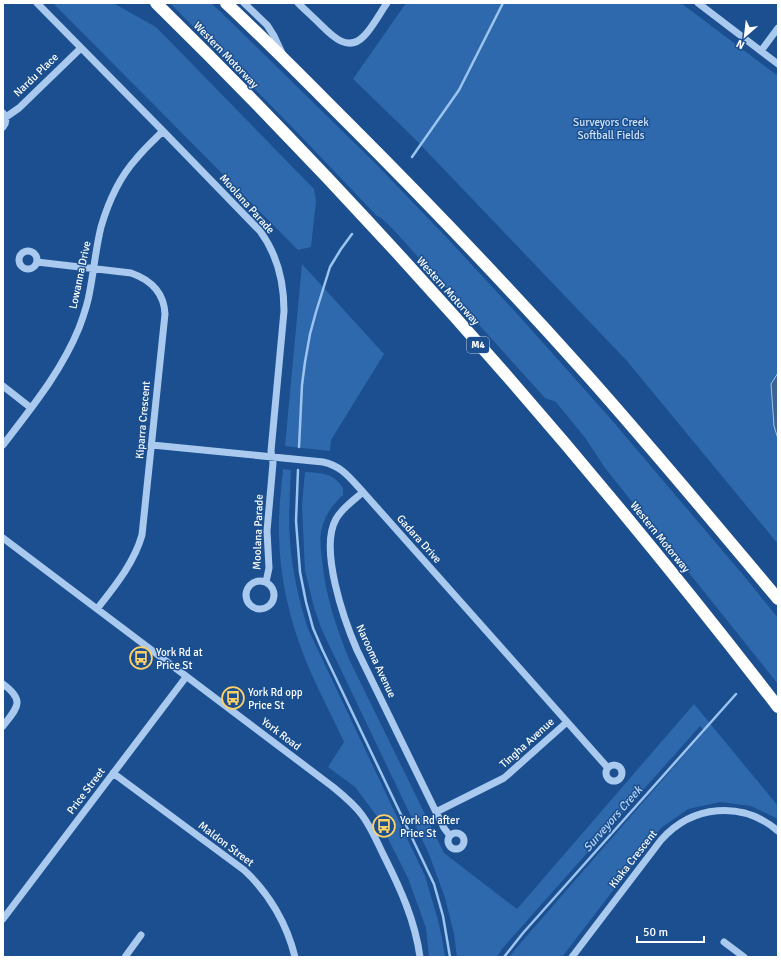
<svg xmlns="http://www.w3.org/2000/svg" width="781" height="960" font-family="Signika,sans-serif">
  <rect width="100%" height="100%" fill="#1b4f8f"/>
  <path fill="#2e69ad" d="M53,3H113L156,27L314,189L316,201L311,247L298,250Z
    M170,3H211L230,21L377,165L449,240L520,317L610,418L744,576L778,618V684L605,468L586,439L556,402L545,398L391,227L380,217L377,216L293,128Z
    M406,3H681L778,76V544L627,361L414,138L353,79Z
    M302,264L384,354L331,440L330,451L285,446Z
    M283,469L291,470C290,494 288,518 290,541C292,571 299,600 308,629L425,876L438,920L442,938L445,957H429L426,928L408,878L376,815L355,787L328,767L344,742C331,713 315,685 304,656C289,618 280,577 279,537C278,514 281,492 283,469Z
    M305,472C321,473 334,473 343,488V495C333,504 325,515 322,528C319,538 321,549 322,559C325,594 336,627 349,659L444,853L517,909L694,704L778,806V819L751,806L720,802L688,809L661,828L562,957H509L524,939L705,731L700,726L516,933L502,949L497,957H457L454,934L445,898L429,854L321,628L314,607L305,571L302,505Z"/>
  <path fill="#3c6290" stroke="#9cc4f0" d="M778,373V439L774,426L771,384Z"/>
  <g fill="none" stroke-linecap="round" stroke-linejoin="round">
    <path stroke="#9cc4f0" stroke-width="2.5" d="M412,157L459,90L503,3
      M299,447L302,385L305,362L310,334L316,312L330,267L341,249L352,234
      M298,470L296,521L300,572L306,602L313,628L322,649L434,884L443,916L450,957
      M504,957L523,933L736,694"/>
    <path stroke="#a9c9ee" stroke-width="7" d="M37,3L163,131L260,231C277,254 284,282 284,311L271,451L273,463L267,531L269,568L266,582
      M244,3L267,25L274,36L282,53
      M298,3C305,10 313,17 320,24C332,36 348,53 364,36C372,28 380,13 387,3
      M698,3L778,64
      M761,51L778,28
      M6,117L19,108L81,48
      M3,127C7,122 7,118 3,113
      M19 260a9 9 0 1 1 18 0a9 9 0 1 1-18 0Z
      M37,262L131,273C151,280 164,292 165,314L142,535C134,563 115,586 97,609
      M3,386L31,408
      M3,445C32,407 61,372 79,328C84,315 88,303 90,290C94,269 96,247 101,227C108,203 119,178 136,159C144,149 154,140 163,131
      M152,445L323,462C342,466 350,478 363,492L608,768
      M363,492C354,500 342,508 336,519C319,549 344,620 357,650L436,812L444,828L450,836
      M3,538L333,787C344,796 354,804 362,815C371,827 377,842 384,856C400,888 415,920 420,957
      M246 595a14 14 0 1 1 28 0a14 14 0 1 1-28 0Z
      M3,684C26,701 17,708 3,726
      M606 773a8 8 0 1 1 16 0a8 8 0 1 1-16 0Z
      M113,773L244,870C269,893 287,924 295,957
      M436,812L504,778L567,722
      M448 841a8 8 0 1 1 16 0a8 8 0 1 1-16 0Z
      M3,919L186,677
      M724,942L744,957
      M125,957L141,935
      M572,957L661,840C692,805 742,800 778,831"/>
    <path stroke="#fff" stroke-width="12" d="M156,3C379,222 587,459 778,707
      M226,3C268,42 308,83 348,123C430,205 510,289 587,375C652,448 715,524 778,599"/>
  </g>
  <defs>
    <g id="bus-ring" transform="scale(1.15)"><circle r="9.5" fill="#1b4f8f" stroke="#ffd166" stroke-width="1.5"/><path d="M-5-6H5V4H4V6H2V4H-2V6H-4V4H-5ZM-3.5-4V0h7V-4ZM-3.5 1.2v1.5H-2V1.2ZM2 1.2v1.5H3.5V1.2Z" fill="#ffd166"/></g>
  </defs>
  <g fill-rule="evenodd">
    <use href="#bus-ring" x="141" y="658"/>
    <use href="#bus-ring" x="233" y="698"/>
    <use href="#bus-ring" x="384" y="826"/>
  </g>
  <g text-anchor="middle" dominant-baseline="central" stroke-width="3" stroke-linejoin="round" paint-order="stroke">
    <rect fill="#1b4f8f" stroke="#bbcadd" stroke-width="1" x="467" y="337" width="22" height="16" rx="3"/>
    <g font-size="10" font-weight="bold" fill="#fff">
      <text x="478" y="345">M4</text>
    </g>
    <g font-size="11" fill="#fff" stroke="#1b4f8f">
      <text transform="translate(226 55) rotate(46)">Western Motorway</text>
      <text transform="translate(36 75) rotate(-44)">Nardu Place</text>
      <text transform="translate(247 204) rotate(48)">Moolana Parade</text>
      <text transform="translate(80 275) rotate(-78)">Lowanna Drive</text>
      <text transform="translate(448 291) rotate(48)">Western Motorway</text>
      <text transform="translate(143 420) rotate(-85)">Kiparra Crescent</text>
      <text transform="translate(258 532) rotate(-88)">Moolana Parade</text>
      <text transform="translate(660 537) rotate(51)">Western Motorway</text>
      <text transform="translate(419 539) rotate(48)">Gadara Drive</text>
      <text transform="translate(376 661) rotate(65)">Narooma Avenue</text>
      <text transform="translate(281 734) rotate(37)">York Road</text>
      <text transform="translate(527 743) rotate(-42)">Tingha Avenue</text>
      <text transform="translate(86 791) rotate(-53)">Price Street</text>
      <text transform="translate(226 844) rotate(37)">Maldon Street</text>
      <text transform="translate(633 859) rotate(-52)">Kiaka Crescent</text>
    </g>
    <g font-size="11" fill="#cfe3fa" stroke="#1b4f8f">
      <text x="611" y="122">Surveyors Creek<tspan x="611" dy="13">Softball Fields</tspan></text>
    </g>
    <g font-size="11" fill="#fff" stroke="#1b4f8f" text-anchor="start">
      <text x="156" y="652">York Rd at<tspan x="156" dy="13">Price St</tspan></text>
      <text x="248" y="692">York Rd opp<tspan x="248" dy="13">Price St</tspan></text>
      <text x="400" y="820">York Rd after<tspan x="400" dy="13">Price St</tspan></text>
    </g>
    <g font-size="12" font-style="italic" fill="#b5d3f5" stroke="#1b4f8f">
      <text transform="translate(613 819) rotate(-49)">Surveyors Creek</text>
    </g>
  </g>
  <rect width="781" height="960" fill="none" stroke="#ffffff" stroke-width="8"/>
  <g transform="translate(745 36) rotate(208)" stroke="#1b4f8f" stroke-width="3" paint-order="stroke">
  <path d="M0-3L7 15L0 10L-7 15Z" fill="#ffffff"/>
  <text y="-6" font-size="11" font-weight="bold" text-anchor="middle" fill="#ffffff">N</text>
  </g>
  <path d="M637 936v6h67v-6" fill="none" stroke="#ffffff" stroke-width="2"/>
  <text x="643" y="936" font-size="12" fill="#ffffff" stroke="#1b4f8f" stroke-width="3" paint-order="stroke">50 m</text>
</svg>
